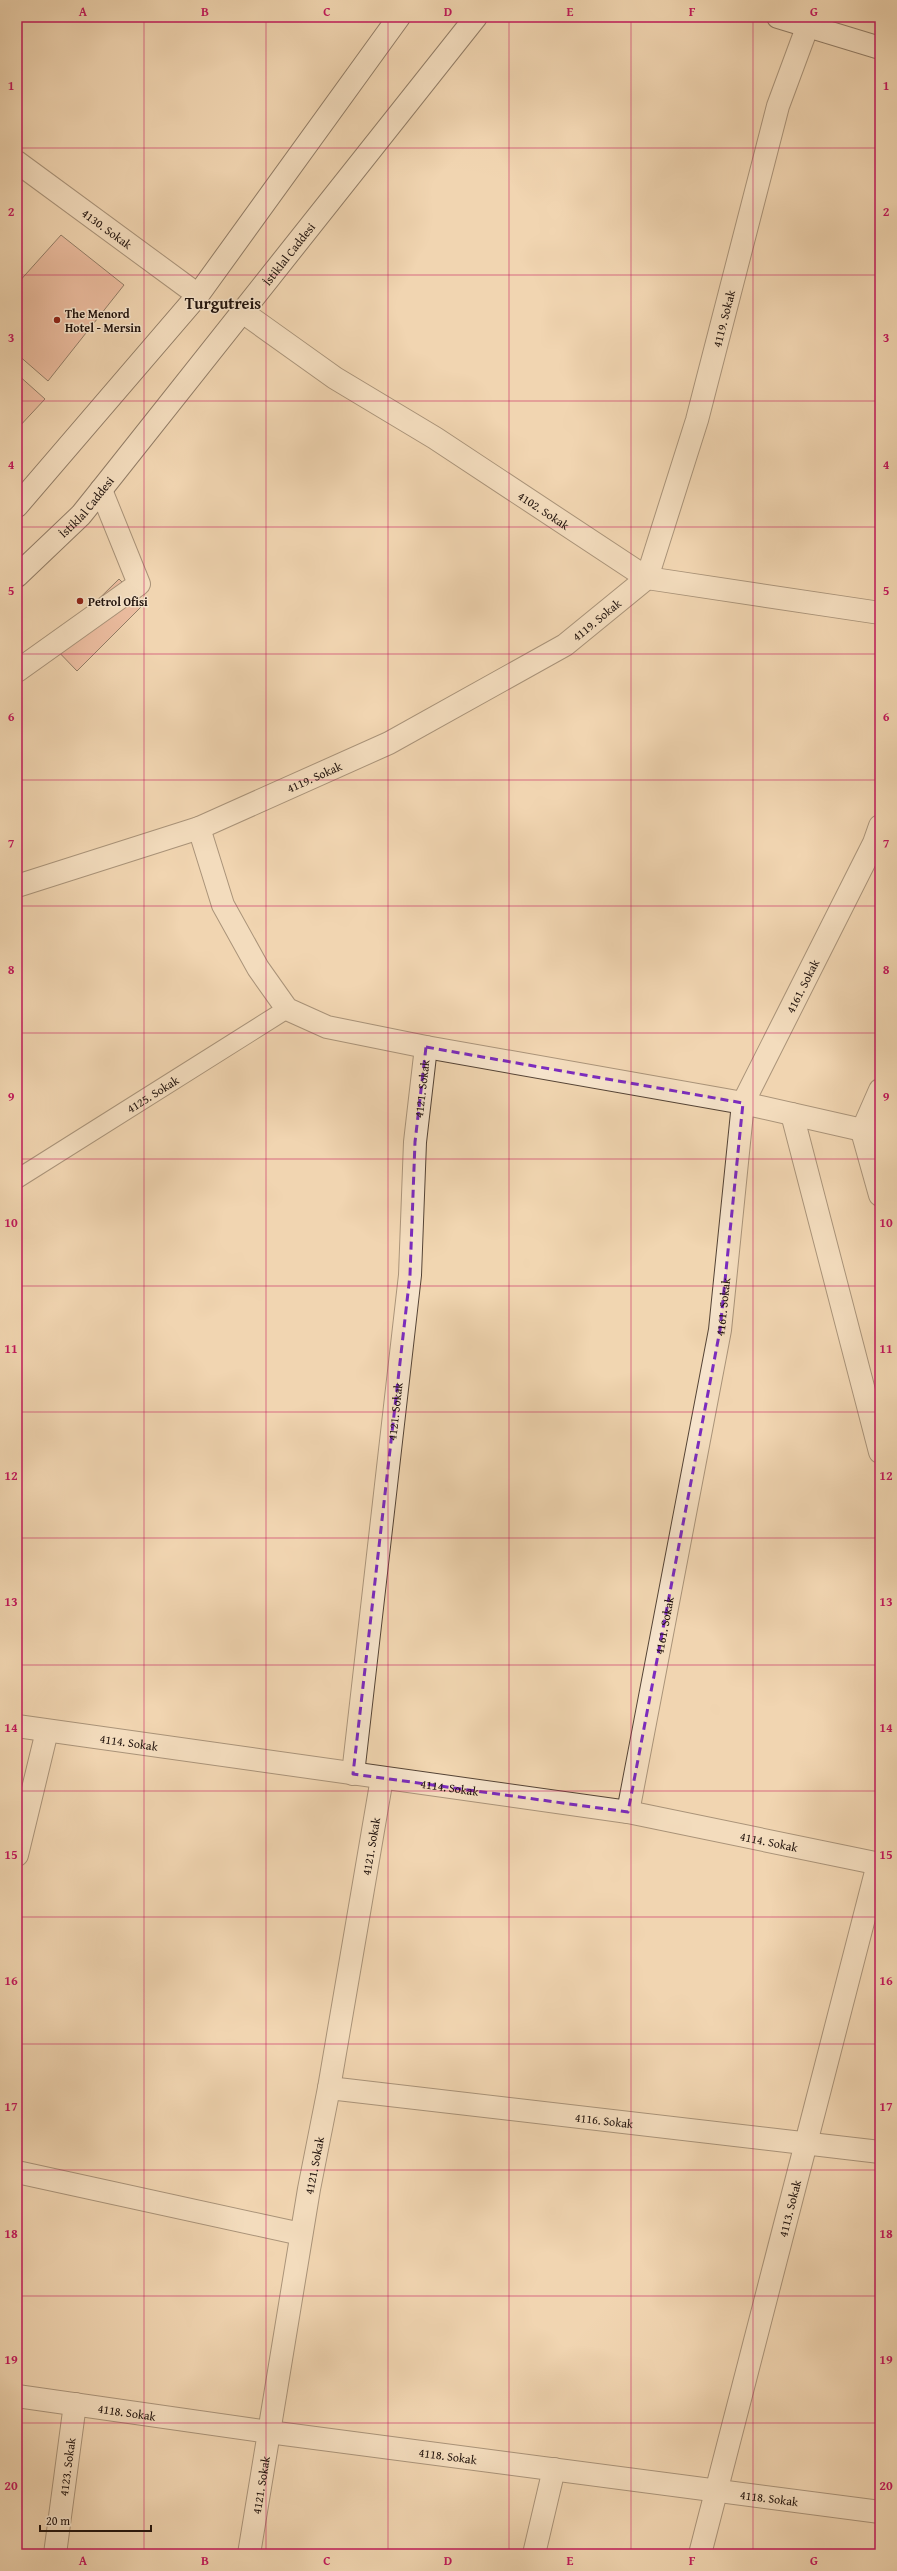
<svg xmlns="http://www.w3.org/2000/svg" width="897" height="2571" font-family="'Gentium Book Plus',serif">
  <rect width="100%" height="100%" fill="#f1d6b1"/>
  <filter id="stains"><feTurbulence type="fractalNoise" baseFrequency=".005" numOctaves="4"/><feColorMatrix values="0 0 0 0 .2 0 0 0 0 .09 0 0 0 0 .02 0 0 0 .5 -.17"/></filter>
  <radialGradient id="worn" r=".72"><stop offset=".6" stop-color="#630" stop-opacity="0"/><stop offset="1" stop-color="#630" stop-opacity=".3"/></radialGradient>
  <path fill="#e7a18d" stroke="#21130d" d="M61,235L124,285L48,381L17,354V284Z
    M17,374L45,399L17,429Z
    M119,579L144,604L77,671L52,645Z"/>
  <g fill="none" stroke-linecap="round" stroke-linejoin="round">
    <g stroke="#554436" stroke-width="20">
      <g id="lane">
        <path id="s1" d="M17,1179L287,1009"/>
      </g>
    </g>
    <g stroke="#554436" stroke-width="24">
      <g id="street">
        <path id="s2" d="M17,162L198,295"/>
        <path id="s3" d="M244,313L335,378L435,438L647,578L880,613"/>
        <path d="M17,671L139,584L101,490"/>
        <path d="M199,828L223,905L258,968L287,1009L327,1027L426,1047L743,1103L880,1134"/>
        <path id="s4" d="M17,886L199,828L389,743L565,645L647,578L697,420L778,106L808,25"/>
        <path d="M880,1090L862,1131L880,1195"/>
        <path d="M792,1114L880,1452"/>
        <path id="s5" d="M17,1726L628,1812L880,1864"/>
        <path id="s6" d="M353,1774L410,1275L415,1142L426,1047"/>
        <path id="s7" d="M628,1812L720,1330L743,1103L874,843L880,826"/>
        <path d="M17,1855L47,1731"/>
        <path id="s8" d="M329,2088L880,2152"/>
        <path d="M17,2172L301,2234"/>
        <path id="s9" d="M17,2396L269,2432L880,2512"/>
        <path id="s10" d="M55,2554L75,2404"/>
        <path id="s11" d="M249,2554L309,2189L329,2088L382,1778"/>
        <path d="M534,2554L554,2469"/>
        <path id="s12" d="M700,2554L878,1864"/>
      </g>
    </g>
    <g stroke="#21130d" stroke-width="24">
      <g id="secondary">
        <path d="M778,17L880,48"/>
        <path d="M17,506L198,295L399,17"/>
        <path id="s13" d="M17,576L81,515L101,490L476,17"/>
      </g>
    </g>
    <use href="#lane" stroke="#f6e4cc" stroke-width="18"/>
    <use href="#street" stroke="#f6e4cc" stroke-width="22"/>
    <use href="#secondary" stroke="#f6e4cc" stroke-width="22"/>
  </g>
  <path d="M0 0H897V2571H0ZM426,1047L743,1103L720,1330L628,1812L353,1774L410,1275L415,1142Z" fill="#f1d6b1" fill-opacity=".55" fill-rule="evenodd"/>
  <path fill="none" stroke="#7b2cbf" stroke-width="3" stroke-dasharray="8 5" stroke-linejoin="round" d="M426,1047L743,1103L720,1330L628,1812L353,1774L410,1275L415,1142Z"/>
  <path fill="none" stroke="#c2185b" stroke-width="1" stroke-opacity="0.55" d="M144,17V2554M266,17V2554M388,17V2554M509,17V2554M631,17V2554M753,17V2554M17,148H880M17,275H880M17,401H880M17,527H880M17,654H880M17,780H880M17,906H880M17,1033H880M17,1159H880M17,1286H880M17,1412H880M17,1538H880M17,1665H880M17,1791H880M17,1917H880M17,2044H880M17,2170H880M17,2296H880M17,2423H880"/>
  <g fill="#8f2418" stroke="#f6e4cc" stroke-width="1.5">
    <circle cx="57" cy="320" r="4"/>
    <circle cx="80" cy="601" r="4"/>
  </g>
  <g text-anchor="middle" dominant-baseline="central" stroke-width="3" stroke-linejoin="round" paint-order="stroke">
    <g font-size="12" fill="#21130d" stroke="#f6e4cc">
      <text stroke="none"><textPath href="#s2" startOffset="112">4130. Sokak</textPath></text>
      <text stroke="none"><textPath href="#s13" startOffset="422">İstiklal Caddesi</textPath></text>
      <text stroke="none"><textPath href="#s4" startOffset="977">4119. Sokak</textPath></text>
      <text stroke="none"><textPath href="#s13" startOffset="98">İstiklal Caddesi</textPath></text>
      <text stroke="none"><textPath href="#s3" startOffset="359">4102. Sokak</textPath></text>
      <text stroke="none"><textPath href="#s4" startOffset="641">4119. Sokak</textPath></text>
      <text stroke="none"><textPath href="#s4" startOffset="317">4119. Sokak</textPath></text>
      <text stroke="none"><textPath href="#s7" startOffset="850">4161. Sokak</textPath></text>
      <text stroke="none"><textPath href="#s6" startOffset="689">4121. Sokak</textPath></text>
      <text stroke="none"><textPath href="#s1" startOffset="160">4125. Sokak</textPath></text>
      <text stroke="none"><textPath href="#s7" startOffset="514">4161. Sokak</textPath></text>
      <text stroke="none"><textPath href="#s6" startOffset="365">4121. Sokak</textPath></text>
      <text stroke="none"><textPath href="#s7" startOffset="190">4161. Sokak</textPath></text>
      <text stroke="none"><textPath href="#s5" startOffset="113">4114. Sokak</textPath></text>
      <text stroke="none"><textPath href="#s5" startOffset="437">4114. Sokak</textPath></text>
      <text stroke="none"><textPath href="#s5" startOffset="761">4114. Sokak</textPath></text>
      <text stroke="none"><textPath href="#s11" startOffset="718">4121. Sokak</textPath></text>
      <text stroke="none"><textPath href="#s8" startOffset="277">4116. Sokak</textPath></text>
      <text stroke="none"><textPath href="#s11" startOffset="394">4121. Sokak</textPath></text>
      <text stroke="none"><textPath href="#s12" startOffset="357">4113. Sokak</textPath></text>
      <text stroke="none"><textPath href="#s9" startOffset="111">4118. Sokak</textPath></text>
      <text stroke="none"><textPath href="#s9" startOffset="435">4118. Sokak</textPath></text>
      <text stroke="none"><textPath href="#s10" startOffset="88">4123. Sokak</textPath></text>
      <text stroke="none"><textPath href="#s11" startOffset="70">4121. Sokak</textPath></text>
      <text stroke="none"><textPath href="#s9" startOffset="759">4118. Sokak</textPath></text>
    </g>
    <g font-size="12" font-weight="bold" fill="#21130d" stroke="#f6e4cc" text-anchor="start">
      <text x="65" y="313">The Menord<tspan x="65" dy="14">Hotel - Mersin</tspan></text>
      <text x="88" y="601">Petrol Ofisi</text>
    </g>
    <g font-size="16" font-weight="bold" fill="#21130d" stroke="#f6e4cc">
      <text x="223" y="303">Turgutreis</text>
    </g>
  </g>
  <rect width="897" height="2571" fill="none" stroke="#f1d6b1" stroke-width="44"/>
  <path d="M40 2525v6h111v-6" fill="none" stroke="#21130d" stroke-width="2"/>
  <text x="46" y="2525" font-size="12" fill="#21130d" stroke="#f6e4cc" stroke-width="3" paint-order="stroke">20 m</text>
  <rect x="22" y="22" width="853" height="2527" fill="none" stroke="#c2185b" stroke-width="1.5"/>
  <g font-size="13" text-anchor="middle" font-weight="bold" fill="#c2185b">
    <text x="83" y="16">A</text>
    <text x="205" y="16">B</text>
    <text x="327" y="16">C</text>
    <text x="448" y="16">D</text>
    <text x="570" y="16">E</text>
    <text x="692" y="16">F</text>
    <text x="814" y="16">G</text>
    <text x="11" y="90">1</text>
    <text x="886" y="90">1</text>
    <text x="11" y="216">2</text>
    <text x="886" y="216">2</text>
    <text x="11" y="342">3</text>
    <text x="886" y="342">3</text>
    <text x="11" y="469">4</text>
    <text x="886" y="469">4</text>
    <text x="11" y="595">5</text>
    <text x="886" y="595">5</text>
    <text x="11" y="721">6</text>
    <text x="886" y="721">6</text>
    <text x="11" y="848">7</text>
    <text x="886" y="848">7</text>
    <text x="11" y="974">8</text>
    <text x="886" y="974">8</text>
    <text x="11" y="1101">9</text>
    <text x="886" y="1101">9</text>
    <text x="11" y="1227">10</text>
    <text x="886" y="1227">10</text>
    <text x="11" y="1353">11</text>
    <text x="886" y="1353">11</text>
    <text x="11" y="1480">12</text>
    <text x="886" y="1480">12</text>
    <text x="11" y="1606">13</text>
    <text x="886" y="1606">13</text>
    <text x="11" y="1732">14</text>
    <text x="886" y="1732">14</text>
    <text x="11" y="1859">15</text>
    <text x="886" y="1859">15</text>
    <text x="11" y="1985">16</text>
    <text x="886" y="1985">16</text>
    <text x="11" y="2111">17</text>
    <text x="886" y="2111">17</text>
    <text x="11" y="2238">18</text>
    <text x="886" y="2238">18</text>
    <text x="11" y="2364">19</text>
    <text x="886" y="2364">19</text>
    <text x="11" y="2490">20</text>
    <text x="886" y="2490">20</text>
    <text x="83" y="2565">A</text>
    <text x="205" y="2565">B</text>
    <text x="327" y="2565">C</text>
    <text x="448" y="2565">D</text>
    <text x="570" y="2565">E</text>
    <text x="692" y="2565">F</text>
    <text x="814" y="2565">G</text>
  </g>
  <rect width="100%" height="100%" filter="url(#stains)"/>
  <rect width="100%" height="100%" fill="url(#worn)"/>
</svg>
